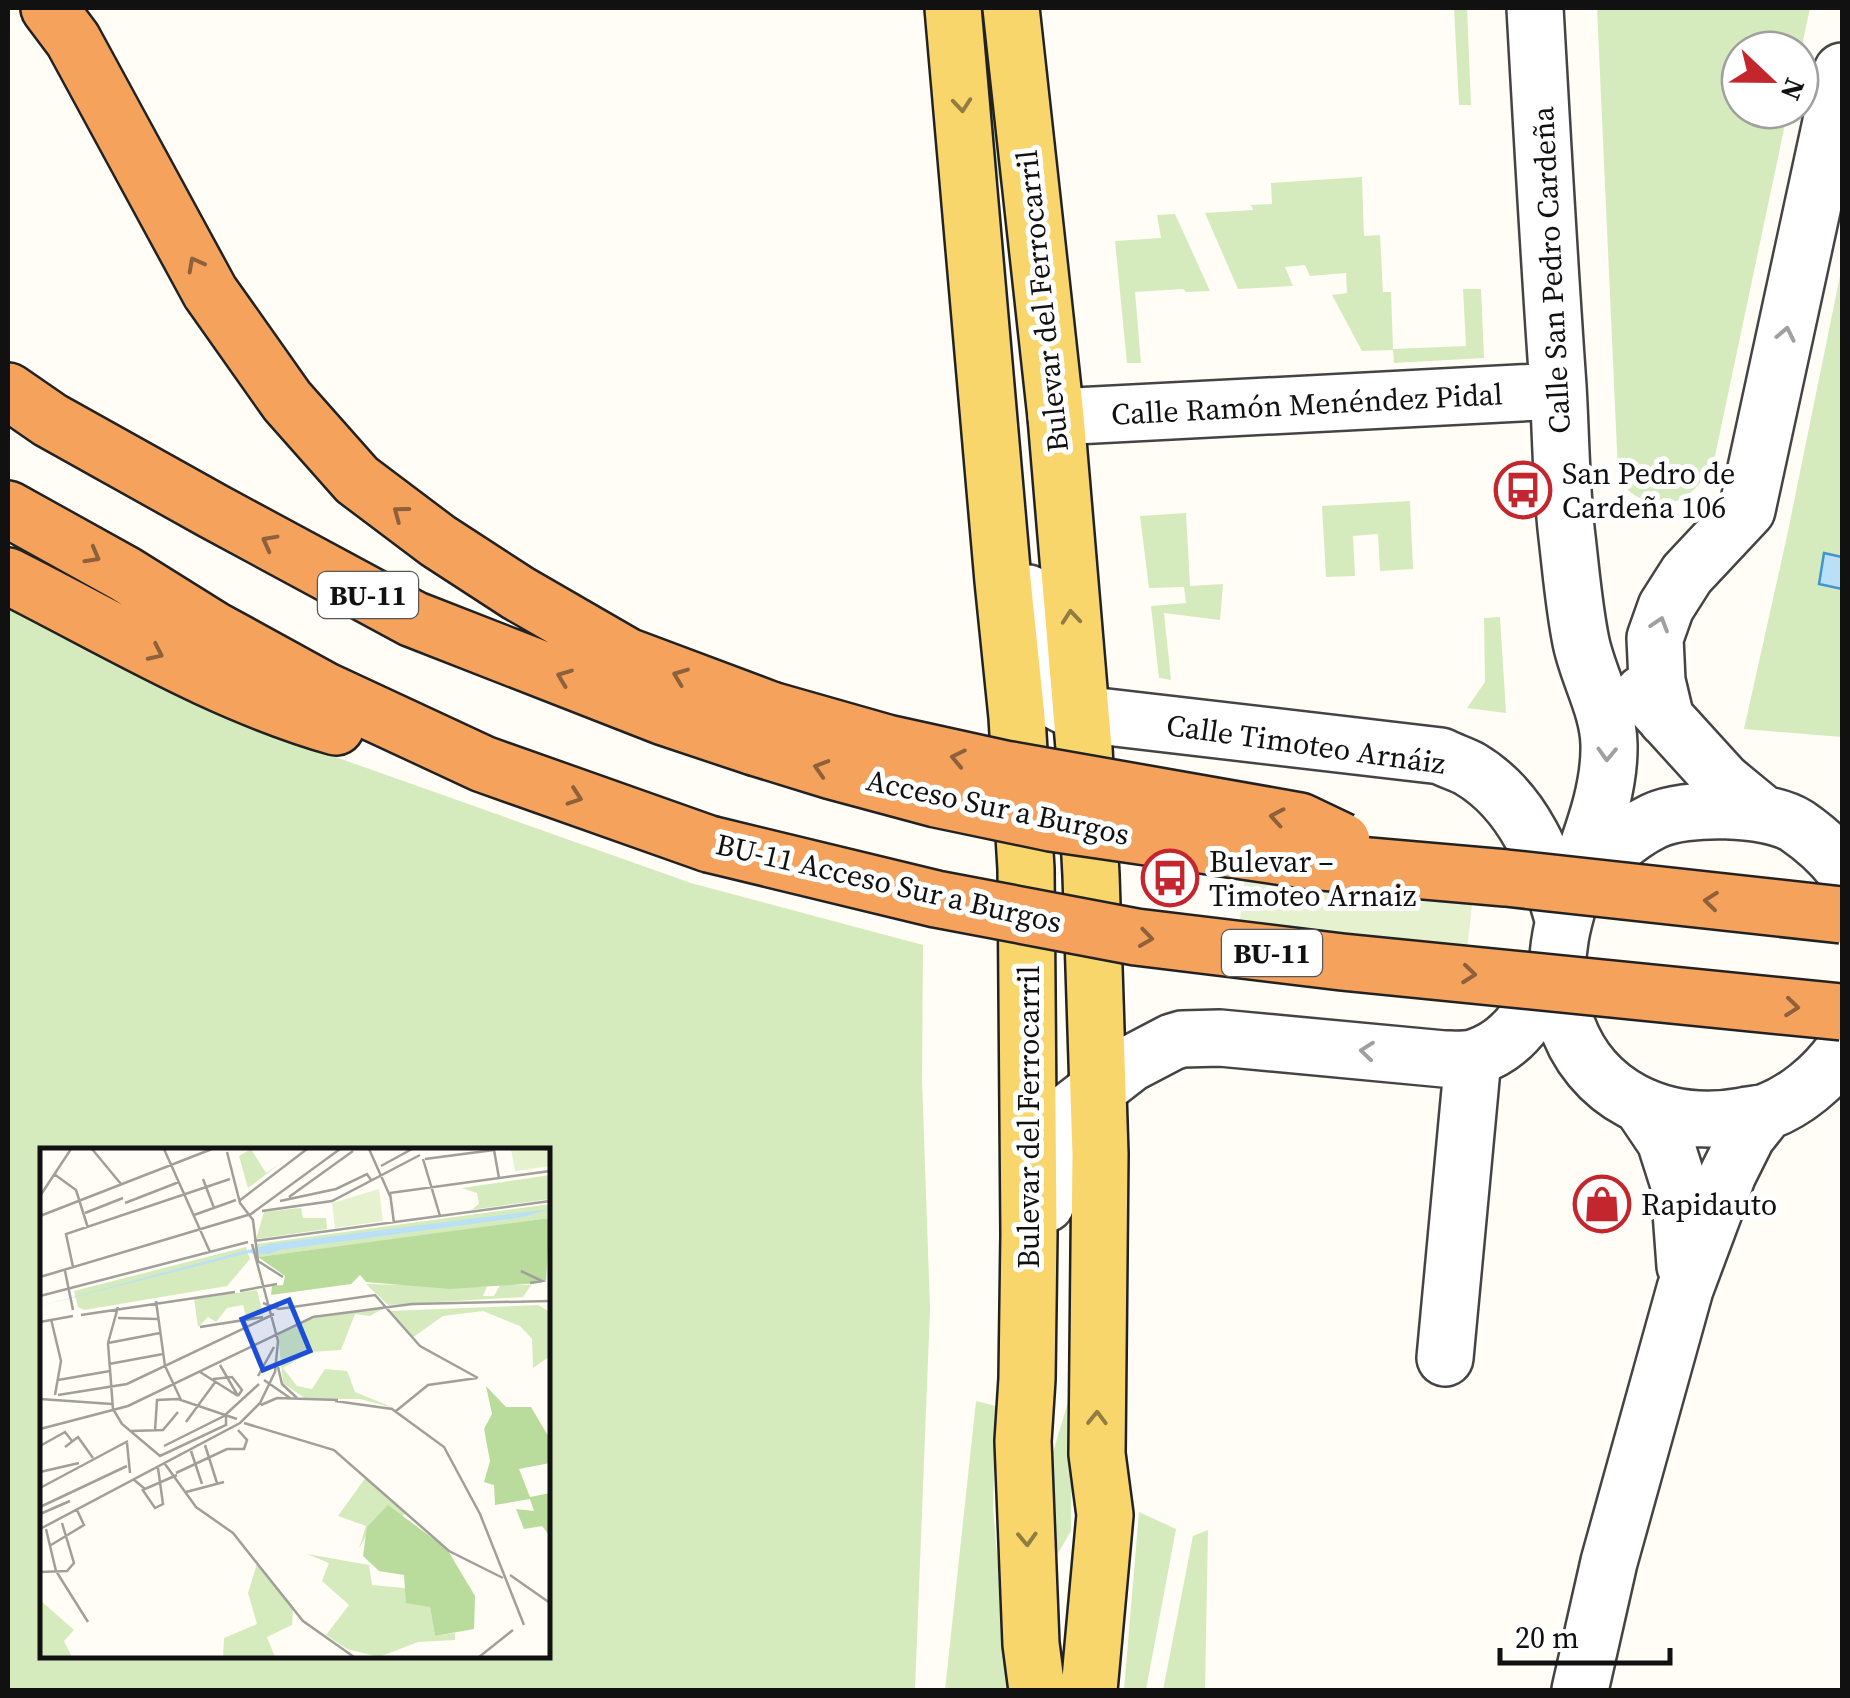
<svg xmlns="http://www.w3.org/2000/svg" width="1850" height="1698" font-family="'Source Serif 4',serif">
  <rect width="100%" height="100%" fill="#fffdf5"/>
  <path fill="#d5ebbd" fill-rule="evenodd" d="M970,8H992L1007,212L979,102Z
    M1454,8H1467L1471,105H1459Z
    M1597,8H1810L1800,55V50H1740V110H1788L1715,456C1709,471 1700,487 1686,496C1663,512 1624,500 1618,472Z
    M1362,177L1364,236L1380,235L1383,292H1391L1393,349L1466,346L1463,289H1481L1484,358L1394,363L1393,350L1362,351L1332,295L1347,293L1346,273L1310,276L1305,265L1285,267L1293,286L1238,289L1205,213L1253,210L1251,205L1272,204L1271,183Z
    M1175,214L1210,291L1186,292L1183,289L1135,292L1141,363H1127L1115,241L1161,238L1157,215Z
    M1842,266V737L1744,729L1787,536Z
    M1410,501L1413,569L1380,571L1378,534L1353,536L1355,576L1326,577L1322,506Z
    M1186,513L1190,586L1223,584L1220,620L1164,613L1171,680L1159,678L1151,606L1186,603L1184,587L1149,588L1140,516Z
    M8,603L296,743L691,883L923,945L922,1079L930,1309L915,1690H8ZM42,1150H548V1656H42Z
    M1500,617L1506,713L1467,708L1485,682L1484,618Z
    M1074,1165L1071,1531L1047,1572L1048,1469L1068,1402L1071,1167Z
    M976,1401L996,1406L993,1509L1009,1690H945Z
    M1139,1512L1176,1529L1146,1690H1124Z
    M1208,1530L1205,1690H1163L1193,1536Z"/>
  <path fill="#e6f2cf" d="M1251,828L1478,852L1462,995L1234,970Z"/>
  <path fill="#b9e0f7" stroke="#3f96cf" stroke-width="2.5" d="M1824,553L1842,557V589L1819,584Z"/>
  <g fill="none" stroke-linecap="round" stroke-linejoin="round">
    <g stroke="#444" stroke-width="60">
      <path id="minor" d="M1535,8C1542,134 1549,260 1558,386C1561,436 1561,487 1567,537C1571,571 1574,608 1581,642C1588,676 1608,708 1609,744C1611,838 1535,920 1564,1016C1588,1096 1664,1130 1743,1116C1750,1114 1759,1114 1766,1112C1796,1101 1824,1077 1842,1052
        M1056,417L1558,391
        M1028,593L1033,646L1050,698L1081,714L1441,756C1450,761 1461,764 1470,769C1524,801 1547,862 1563,919
        M1643,693L1723,781L1763,814
        M1666,719L1657,681L1655,638L1666,607L1687,574L1747,510L1842,71
        M1578,885C1601,860 1623,836 1654,821C1685,806 1767,807 1797,826C1813,837 1830,852 1842,867
        M1642,1107L1665,1141L1679,1185L1685,1266
        M1046,1204L1049,1154L1063,1116L1130,1064L1172,1042L1182,1039L1220,1038L1444,1059C1454,1059 1466,1060 1476,1057C1521,1042 1538,1002 1556,962
        M1445,1358L1473,1058
        M1580,1690L1609,1562L1685,1289L1728,1174L1747,1136L1766,1112"/>
    </g>
    <g stroke="#222" stroke-width="60">
      <path id="major" d="M953,8L1003,581L1017,717L1026,869L1029,1234L1027,1379L1023,1441L1031,1644L1037,1690
        M1011,8L1056,417L1084,748L1091,875L1100,1154L1097,1454L1105,1515L1089,1690"/>
    </g>
    <g stroke="#222" stroke-width="60">
      <path id="highway" d="M49,8L73,40L210,292L287,401L357,480L438,541L518,593L627,656L771,710
        M8,391L50,420L213,511L413,619L664,717L754,747
        M8,509L125,574L213,629L326,691L483,764L709,844
        M8,576C115,630 220,694 336,727"/>
    </g>
    <use href="#minor" stroke="#fff" stroke-width="55"/>
    <use href="#major" stroke="#f9d66b" stroke-width="55"/>
    <use href="#highway" stroke="#f5a25d" stroke-width="55"/>
    <g stroke="#222" stroke-width="60" stroke-linecap="butt">
      <path id="highway-bridge" d="M771,710L887,743L1005,769L1300,821L1342,841
        M754,747L832,771L936,799L1051,823L1311,861L1506,878L1842,915
        M709,844L936,899L1136,937L1342,962L1842,1012"/>
    </g>
    <use href="#highway-bridge" stroke="#f5a25d" stroke-width="55"/>
  </g>
  <defs><path id="oneway-chevron" d="M-2-3.5L2.5 0L-2 3.5" fill="none" stroke-width="1.6" stroke-linecap="round" stroke-linejoin="round" transform="scale(2.5)"/></defs>
  <g stroke="#917d42">
    <use href="#oneway-chevron" transform="translate(962 105) rotate(85)"/>
    <use href="#oneway-chevron" transform="translate(1071 617) rotate(-95)"/>
    <use href="#oneway-chevron" transform="translate(1097 1418) rotate(-89)"/>
    <use href="#oneway-chevron" transform="translate(1027 1539) rotate(88)"/>
  </g>
  <g stroke="#8e613b">
    <use href="#oneway-chevron" transform="translate(195 264) rotate(-118)"/>
    <use href="#oneway-chevron" transform="translate(400 513) rotate(-143)"/>
    <use href="#oneway-chevron" transform="translate(269 542) rotate(-152)"/>
    <use href="#oneway-chevron" transform="translate(93 556) rotate(29)"/>
    <use href="#oneway-chevron" transform="translate(156 653) rotate(25)"/>
    <use href="#oneway-chevron" transform="translate(680 676) rotate(-159)"/>
    <use href="#oneway-chevron" transform="translate(564 677) rotate(-159)"/>
    <use href="#oneway-chevron" transform="translate(958 758) rotate(-168)"/>
    <use href="#oneway-chevron" transform="translate(821 768) rotate(-163)"/>
    <use href="#oneway-chevron" transform="translate(575 797) rotate(19)"/>
    <use href="#oneway-chevron" transform="translate(1277 817) rotate(-170)"/>
    <use href="#oneway-chevron" transform="translate(1711 901) rotate(-174)"/>
    <use href="#oneway-chevron" transform="translate(1146 938) rotate(8)"/>
    <use href="#oneway-chevron" transform="translate(1469 974) rotate(6)"/>
    <use href="#oneway-chevron" transform="translate(1792 1007) rotate(6)"/>
  </g>
  <g stroke="#a0a0a0">
    <use href="#oneway-chevron" transform="translate(1786 334) rotate(-78)"/>
    <use href="#oneway-chevron" transform="translate(1660 624) rotate(-73)"/>
    <use href="#oneway-chevron" transform="translate(1607 754) rotate(92)"/>
    <use href="#oneway-chevron" transform="translate(1367 1051) rotate(-174)"/>
  </g>
  <defs>
    <g id="bus-ring" transform="scale(2.875)"><circle r="9.5" fill="#fff" stroke="#c4262e" stroke-width="1.5"/><path d="M-5-6H5V4H4V6H2V4H-2V6H-4V4H-5ZM-3.5-4V0h7V-4ZM-3.5 1.2v1.5H-2V1.2ZM2 1.2v1.5H3.5V1.2Z" fill="#c4262e"/></g>
    <g id="shop-ring" transform="scale(2.875)"><circle r="9.5" fill="#fff" stroke="#c4262e" stroke-width="1.5"/><path d="M-5-2.5h2.3a2.7 3.5 0 0 1 5.4 0H5L5.5 6h-11ZM-1.5-2.5h3a1.5 2.3 0 0 0-3 0Z" fill="#c4262e"/></g>
  </defs>
  <g fill-rule="evenodd">
    <use href="#bus-ring" x="1523" y="490"/>
    <use href="#bus-ring" x="1170" y="878"/>
    <use href="#shop-ring" x="1602" y="1204"/>
  </g>
  <g text-anchor="middle" dominant-baseline="central" stroke-width="10" stroke-linejoin="round" paint-order="stroke">
    <g fill="#fff" stroke="#585858" stroke-width="2.5">
      <rect x="318" y="572" width="100" height="46" rx="8"/>
      <rect x="1222" y="930" width="100" height="46" rx="8"/>
    </g>
    <g font-size="28" font-weight="bold" fill="#111">
      <text x="368" y="595">BU-11</text>
      <text x="1272" y="953">BU-11</text>
    </g>
    <g font-size="30" fill="#111" stroke="#fff">
      <text transform="translate(1551 270) rotate(-93)">Calle San Pedro Cardeña</text>
      <text transform="translate(1042 301) rotate(-96)">Bulevar del Ferrocarril</text>
      <text transform="translate(1307 404) rotate(-3)">Calle Ramón Menéndez Pidal</text>
      <text transform="translate(1306 744) rotate(8)">Calle Timoteo Arnáiz</text>
      <text transform="translate(998 807) rotate(12)">Acceso Sur a Burgos</text>
      <text transform="translate(889 883) rotate(13)">BU-11 Acceso Sur a Burgos</text>
      <text transform="translate(1028 1117) rotate(-90)">Bulevar del Ferrocarril</text>
    </g>
    <g font-size="30" fill="#111" stroke="#fff" text-anchor="start">
      <text x="1562" y="473">San Pedro de<tspan x="1562" dy="34">Cardeña 106</tspan></text>
      <text x="1209" y="861">Bulevar –<tspan x="1209" dy="34">Timoteo Arnaiz</tspan></text>
      <text x="1641" y="1204">Rapidauto</text>
    </g>
  </g>
  <g transform="translate(40 1148)">
    <rect width="510" height="510" fill="#fffdf5"/>
    <path d="M211,1L226,25L241,15L208,40L199,8ZM510,27V51L431,62L439,56L437,45L422,40ZM510,56V70L387,87L218,109L216,96ZM261,60L263,70H286L287,81L216,91L224,64ZM206,99L210,111L187,138L44,162L38,159L34,143ZM326,136L447,139L443,148H454L460,137H491L483,149L348,157ZM217,142L223,166L206,169L203,157L187,160L176,174L168,169L158,179L154,151ZM498,157L510,164V208L493,220L492,191L480,178L443,163L403,168L372,190L349,163ZM344,160L330,168L315,166L301,202L270,204L243,220L257,238L272,241L285,221L307,223L315,244L354,260L320,251H266L243,235L238,186L269,171ZM326,329L366,366L333,376L319,400L326,378L298,368ZM267,406L329,417L332,437L364,440L390,459L395,488L415,485V492L378,494L339,509L307,501L286,487L309,457L282,433L289,415ZM217,416L253,458L252,477L227,489L235,509H183L184,490L217,476L208,445ZM0,452L34,482L24,493L32,509L0,508Z" fill="#d5ebbd"/>
    <path d="M510,70L506,133L500,135L410,141L326,134L320,127L311,136L231,147L232,138L243,137L245,128L218,109ZM446,238L466,259H491L510,291V315L479,321L490,349L510,345V388L502,378L484,381L476,361L494,363L490,351L455,357L454,337L444,334L450,313L444,281L452,266ZM348,357L407,401L435,448L434,481L395,488L390,459L366,455L364,427L339,423L323,408L327,379Z" fill="#b9dc9c"/>
    <path d="M471,1H510V18L475,23ZM339,41L343,73L295,80L292,55Z" fill="#e6f2cf"/>
    <path d="M510,61L483,69L239,102L229,106L208,105L0,158L230,96Z" fill="#b9e0f7"/>
    <path fill="none" stroke="#a09f9a" stroke-width="2.5" d="M52,1L81,36M124,1L170,104M329,1L350,48M187,4L200,55L213,72L218,113L243,129M383,11L400,68M385,11L454,2L459,30M341,18L372,1M14,26L36,42L48,80M163,31L174,60M350,45L510,23M350,45L354,75M0,48L31,1M249,49L313,3M199,53L267,1M240,53L296,41L327,26L331,32M85,55L139,34M222,63L292,53L380,7M45,65L83,50M154,67L196,52M0,68L172,1M214,93L510,53M33,119L26,86L190,31M25,123L33,162M481,123L502,133L490,135M0,129L211,66L300,1M200,143L237,136M0,148L208,94M116,153L125,218L141,252M223,155L239,161L335,147L380,198L438,230M78,159L68,195L73,261L82,276L120,308L186,277V266M41,167L195,144M78,170L118,171M11,171L21,213L15,247M0,174L33,168M160,179L223,169M68,195L120,185M69,216L123,206M180,217L198,248M238,219L242,236L257,250M160,224L198,248M218,228L234,199M173,231L192,229L202,242L198,248M18,232L70,223M224,232L250,250M18,247L87,236L234,166M0,251L72,256M295,253L352,261L404,299L440,366L484,477M221,257L237,250L298,252M356,263L388,237L437,230M146,274L176,233M204,275L294,302L409,403L463,430M0,281L88,258L273,169L372,156L510,153M91,283L123,282L138,264M115,283L117,252L138,251L197,271M87,295L90,325M165,297L177,335M0,298L25,284L32,293M124,298L184,268L219,236M25,299L38,289L53,310M151,303L162,336M125,316L156,359L193,385L263,473L314,509M0,324L39,315M136,325L187,301H204L207,292L198,282M93,331L105,341L137,327M0,340L88,293M102,341L115,360L123,356L118,320M146,344L184,334M0,359L87,318M0,366L30,353M0,381L200,275L220,255L235,224L238,193L212,96M6,381L16,423L48,474M11,397L44,377L37,362M0,424L27,423L34,415L22,375M470,427L510,455M439,509L473,482"/>
    <path fill="#1d4ed8" fill-opacity="0.15" stroke="#1d4ed8" stroke-width="5" d="M249,152L270,203L223,222L202,171Z"/>
    <rect width="510" height="510" fill="none" stroke="#111" stroke-width="5"/>
  </g>
  <rect width="1850" height="1698" fill="none" stroke="#111111" stroke-width="20"/>
  <g transform="translate(1770 80) rotate(112)"><circle r="48" fill="#ffffff" stroke="#a0a0a0" stroke-width="2.5"/>
  <path d="M0-8L18 38L0 25L-18 38Z" fill="#c4262e"/>
  <text y="-15" font-size="28" font-weight="bold" text-anchor="middle" fill="#111111">N</text>
  </g>
  <path d="M1500 1648v15h170v-15" fill="none" stroke="#111111" stroke-width="5"/>
  <text x="1515" y="1648" font-size="30" fill="#111111" stroke="#ffffff" stroke-width="8" paint-order="stroke">20 m</text>
</svg>
